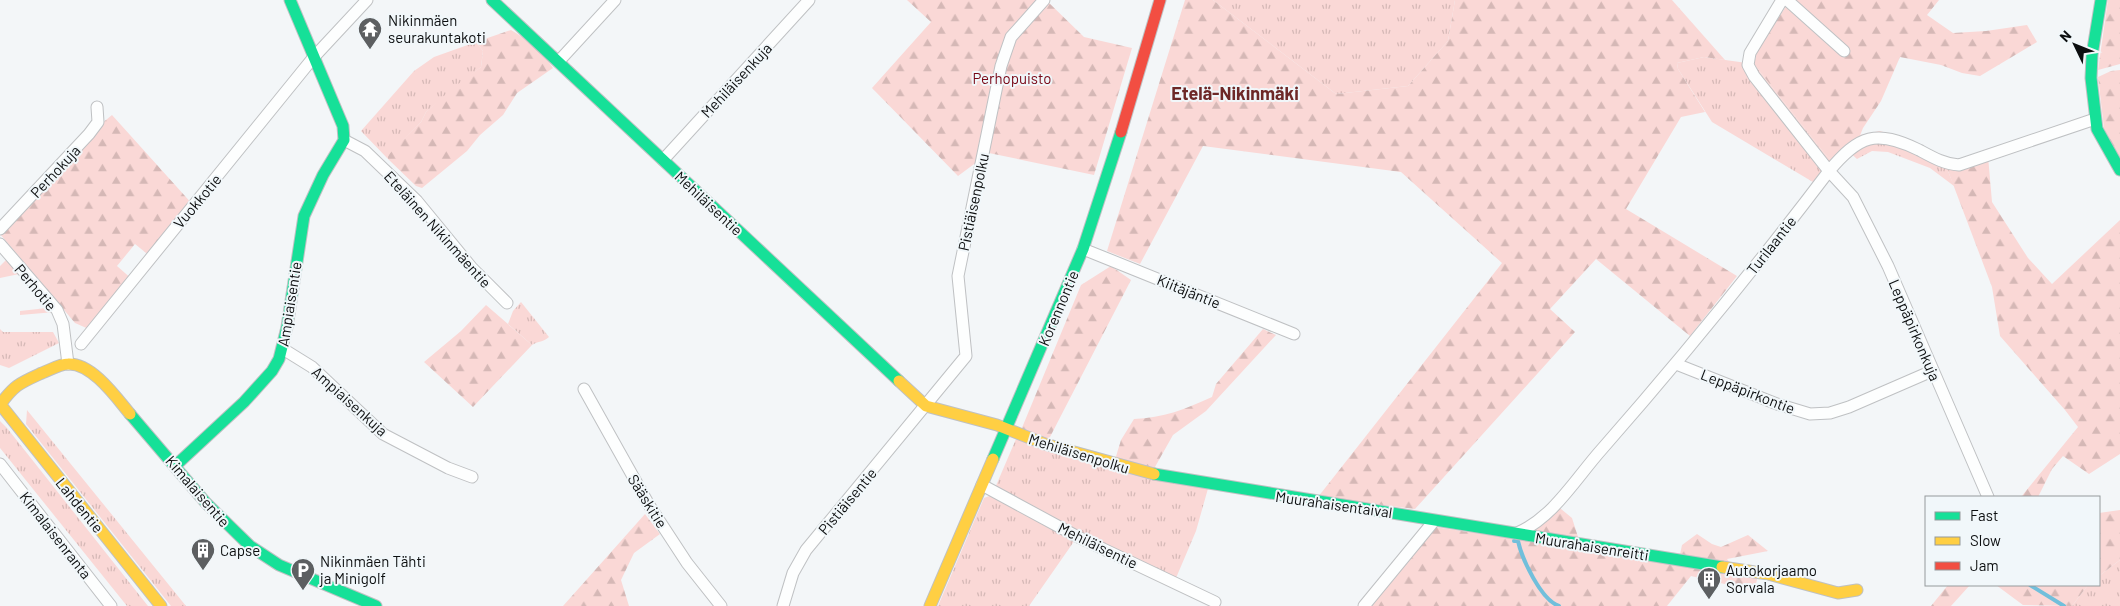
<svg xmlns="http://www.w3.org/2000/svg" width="2120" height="606" font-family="Barlow,sans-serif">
  <defs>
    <pattern id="grass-tufts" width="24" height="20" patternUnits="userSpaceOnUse" patternTransform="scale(1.25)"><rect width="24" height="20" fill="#fad8d6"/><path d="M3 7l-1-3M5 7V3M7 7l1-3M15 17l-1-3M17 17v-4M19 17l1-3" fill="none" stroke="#d5b8b6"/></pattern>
    <pattern id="forest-firs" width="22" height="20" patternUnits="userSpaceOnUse" patternTransform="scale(1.25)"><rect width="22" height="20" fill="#fad8d6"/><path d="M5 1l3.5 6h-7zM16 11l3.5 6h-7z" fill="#d5b8b6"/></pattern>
  </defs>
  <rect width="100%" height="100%" fill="#f3f6f8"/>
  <path fill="url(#grass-tufts)" d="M1213,0H1455L1448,41L1408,86L1336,94Z
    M476,42L483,51L481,67L426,112L421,122L389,155L388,159L361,131L414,71L434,57Z
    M1704,57L1754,64L1825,154L1835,163L1818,185L1712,122L1678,69L1677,63Z
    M1880,131L1909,140L1947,164L1948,171L1954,186L1930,168L1888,152L1872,151L1857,159L1846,149L1860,135Z
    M6,260L55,312L20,315V311L47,308L19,274L0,278V266Z
    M521,302L549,337C544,342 538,341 532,345L508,324L513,311Z
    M0,329L3,332H53L59,343L9,368L0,365Z
    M27,410L186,606H171L26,424Z
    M0,421L7,428L148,606H127L0,448Z
    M1016,439L1209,485L1196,531L1176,578L1075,540L1029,606H938L984,498L992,495Z
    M2120,560V606H2072L2088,585H2099V576Z"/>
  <path fill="url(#forest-firs)" d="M907,0H1046L1084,37L1132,48L1094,175L989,153L958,176L872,88L931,22Z
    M1185,0H1213L1336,94L1408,86L1448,41L1455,0H1672L1725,60L1704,57L1677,63L1678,69L1705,112L1681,117L1626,209L1737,276L1690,336L1596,259L1550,309L1575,332L1415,509L1318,497L1502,263L1401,172L1203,146L1140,264L1107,251Z
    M1790,0H1939L1927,15L1953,33L1986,31L2027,25L2037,42L1980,76L1962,73L1941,65L1900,57L1881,101L1863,128L1857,143L1835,163L1825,154L1754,64L1757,51Z
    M2108,0H2120V64L2098,70Z
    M511,30C528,40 542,51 553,68L517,93L503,115L480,135L467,151L422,188L416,186L388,159V155L421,122L426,112L453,88L481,67L483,51L476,42Z
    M2120,70V160L2104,128L2098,77L2111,71Z
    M112,115L194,206L151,257L135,244L117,266L133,280L91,330L75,323L0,234L89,134Z
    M1988,156L1992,202L2028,258L2052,284L2120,220V454L2089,474L2063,456L2052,469L2038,497H2021L2078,427L2065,410L2000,336L1992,287L1948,171L1947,164Z
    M1111,266L1131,280L1050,437L1045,444L1019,435L1081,285Z
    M486,305L532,345L473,407L424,362L461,331Z
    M1263,329L1276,335L1206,411L1173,435L1151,474L1114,463L1121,440L1134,419C1163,418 1186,409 1212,397L1216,384Z
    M1555,504L1572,518L1579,540L1533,532Z
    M2120,510V560L2099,576V513Z
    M645,514L660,534L634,553L621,580L629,606H563Z
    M1435,527L1678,564L1682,545L1697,534L1712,544L1721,547L1748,535L1768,551L1727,559L1736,571L1758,576L1754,591L1691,576L1667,606H1371Z
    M1948,585H1970L1951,606H1931Z
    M1996,585H2088L2072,606L2023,605Z"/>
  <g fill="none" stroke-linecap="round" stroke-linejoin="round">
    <path stroke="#71bfdb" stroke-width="4" d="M1514,541H1518C1522,559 1541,600 1559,606
      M2030,585L2064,606"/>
    <g stroke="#bfc1c3" stroke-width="13">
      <path id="street" d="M1782,0L1750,53L1748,65L1754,76L1829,171L1853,197L1888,266L1988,497
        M1787,0L1844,51
        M559,61L615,0
        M344,140L365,151L417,201L472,268L507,303
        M663,160L809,0
        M0,229L89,134L98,122L97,107
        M0,244L57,310L63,324L68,364
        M1083,249L1294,334
        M81,344L313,58L367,0
        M283,349L312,367L383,434L448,468L472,477
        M1676,364L1777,404L1810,414L1830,413L1849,407L1932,371
        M584,389L649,505L687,563L721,606
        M0,464L111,606
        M982,485L1078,537L1215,602
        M1517,533C1553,518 1576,478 1602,449C1681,359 1757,266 1829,171C1859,135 1876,129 1919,150C1932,157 1944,164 1959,165L2095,119
        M783,606L793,573L806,550L966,356L958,276L1001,66L1011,37L1044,0
        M1364,606L1434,521"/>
    </g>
    <g stroke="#bfc1c3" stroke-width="13">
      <path id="fast" d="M492,0L899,381
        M2101,0L2092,55L2091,78L2097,129L2120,170
        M130,414L206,503L250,546L279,565L376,606
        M993,459L1083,249L1121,132
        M175,466L244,402L272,371L279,359L287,327L304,216L323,175L344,140L343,126L290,0
        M1154,474L1722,567"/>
    </g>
    <g stroke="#bfc1c3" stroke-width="13">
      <path id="slow" d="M899,381L926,406L997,425L1045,444L1154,474
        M0,404L161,606
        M0,405C14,385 20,383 42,373C50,370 60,364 68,364C92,363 116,397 130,414
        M1722,567L1768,574L1838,593L1857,590
        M930,606L993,459"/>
    </g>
    <g stroke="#bfc1c3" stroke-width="13">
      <path id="jam" d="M1121,132L1160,0"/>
    </g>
    <use href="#street" stroke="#fdfefe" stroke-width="11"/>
    <use href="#fast" stroke="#16e098" stroke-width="11"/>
    <use href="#slow" stroke="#ffcf43" stroke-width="11"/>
    <use href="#jam" stroke="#f24e42" stroke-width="11"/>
  </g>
  <defs>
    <g id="temple-pin" transform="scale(1.25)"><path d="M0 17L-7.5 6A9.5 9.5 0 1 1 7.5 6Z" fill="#5d5f61" stroke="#f1f7fa"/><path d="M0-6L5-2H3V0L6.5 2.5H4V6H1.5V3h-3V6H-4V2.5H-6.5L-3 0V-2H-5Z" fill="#fff"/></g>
    <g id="building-pin" transform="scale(1.25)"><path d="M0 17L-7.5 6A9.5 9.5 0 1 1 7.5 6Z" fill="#5d5f61" stroke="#f1f7fa"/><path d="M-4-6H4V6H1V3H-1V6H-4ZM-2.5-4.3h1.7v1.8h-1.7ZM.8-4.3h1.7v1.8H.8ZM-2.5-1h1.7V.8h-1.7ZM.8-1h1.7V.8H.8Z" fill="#fff"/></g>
    <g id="parking-pin" transform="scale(1.25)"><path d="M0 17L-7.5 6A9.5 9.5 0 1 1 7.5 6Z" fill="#5d5f61" stroke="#f1f7fa"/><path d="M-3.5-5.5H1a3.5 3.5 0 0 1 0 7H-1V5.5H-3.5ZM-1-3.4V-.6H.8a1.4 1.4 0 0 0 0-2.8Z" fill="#fff"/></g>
  </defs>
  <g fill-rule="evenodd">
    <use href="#temple-pin" x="370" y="29"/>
    <use href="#building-pin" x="203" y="550"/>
    <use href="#parking-pin" x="303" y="570"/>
    <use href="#building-pin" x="1709" y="579"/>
  </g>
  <g text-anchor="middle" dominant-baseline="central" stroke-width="4" stroke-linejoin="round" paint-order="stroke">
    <g font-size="15" fill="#0c0e0f" stroke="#f1f7fa" text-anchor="start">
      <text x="388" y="20">Nikinmäen<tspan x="388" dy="17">seurakuntakoti</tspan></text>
      <text x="220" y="550">Capse</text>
      <text x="320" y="561">Nikinmäen Tähti<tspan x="320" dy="17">ja Minigolf</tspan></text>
      <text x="1726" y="570">Autokorjaamo<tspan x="1726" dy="17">Sorvala</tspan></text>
    </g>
    <g font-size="15" fill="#780615" stroke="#f1f7fa">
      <text x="1012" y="78">Perhopuisto</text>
    </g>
    <g font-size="15" fill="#0c0e0f" stroke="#f1f7fa">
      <text transform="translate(736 80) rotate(-47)">Mehiläisenkuja</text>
      <text transform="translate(55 171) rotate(-47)">Perhokuja</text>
      <text transform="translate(197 201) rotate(-50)">Vuokkotie</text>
      <text transform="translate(973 202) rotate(-78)">Pistiäisenpolku</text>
      <text transform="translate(709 203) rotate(43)">Mehiläisentie</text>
      <text transform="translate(438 229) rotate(48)">Eteläinen Nikinmäentie</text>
      <text transform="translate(1771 245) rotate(-52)">Turilaantie</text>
      <text transform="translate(36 287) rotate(50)">Perhotie</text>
      <text transform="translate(1189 291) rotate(22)">Kiitäjäntie</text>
      <text transform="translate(289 304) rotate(-81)">Ampiaisentie</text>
      <text transform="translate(1058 308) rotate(-67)">Korennontie</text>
      <text transform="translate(1915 330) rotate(67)">Leppäpirkonkuja</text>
      <text transform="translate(1748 391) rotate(21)">Leppäpirkontie</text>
      <text transform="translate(350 401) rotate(42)">Ampiaisenkuja</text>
      <text transform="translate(1079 453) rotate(17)">Mehiläisenpolku</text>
      <text transform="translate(198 491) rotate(49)">Kimalaisentie</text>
      <text transform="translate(648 501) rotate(58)">Sääskitie</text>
      <text transform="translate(847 501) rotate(-50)">Pistiäisentie</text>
      <text transform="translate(1334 504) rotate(8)">Muurahaisentaival</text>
      <text transform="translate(80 505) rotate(51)">Lahdentie</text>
      <text transform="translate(56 535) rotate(52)">Kimalaisenranta</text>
      <text transform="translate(1098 545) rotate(26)">Mehiläisentie</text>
      <text transform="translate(1592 546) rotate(9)">Muurahaisenreitti</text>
    </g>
    <g font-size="18" font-weight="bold" fill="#6d2827" stroke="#f1f7fa">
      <text x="1235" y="93">Etelä-Nikinmäki</text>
    </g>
  </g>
  <rect x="1925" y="496" width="175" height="90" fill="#f1f7fa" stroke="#959a9c"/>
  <rect x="1935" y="512" width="25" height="8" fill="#16e098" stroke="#959a9c"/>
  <text x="1970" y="521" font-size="15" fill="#0c0e0f">Fast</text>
  <rect x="1935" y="537" width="25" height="8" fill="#ffcf43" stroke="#959a9c"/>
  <text x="1970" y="546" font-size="15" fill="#0c0e0f">Slow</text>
  <rect x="1935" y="562" width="25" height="8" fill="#f24e42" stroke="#959a9c"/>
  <text x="1970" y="571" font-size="15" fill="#0c0e0f">Jam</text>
  <g transform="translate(2075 45) rotate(313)" stroke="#f1f7fa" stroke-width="4" paint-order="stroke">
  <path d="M0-4L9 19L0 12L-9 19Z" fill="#0c0e0f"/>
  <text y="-8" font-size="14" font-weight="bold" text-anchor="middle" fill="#0c0e0f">N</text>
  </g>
</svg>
